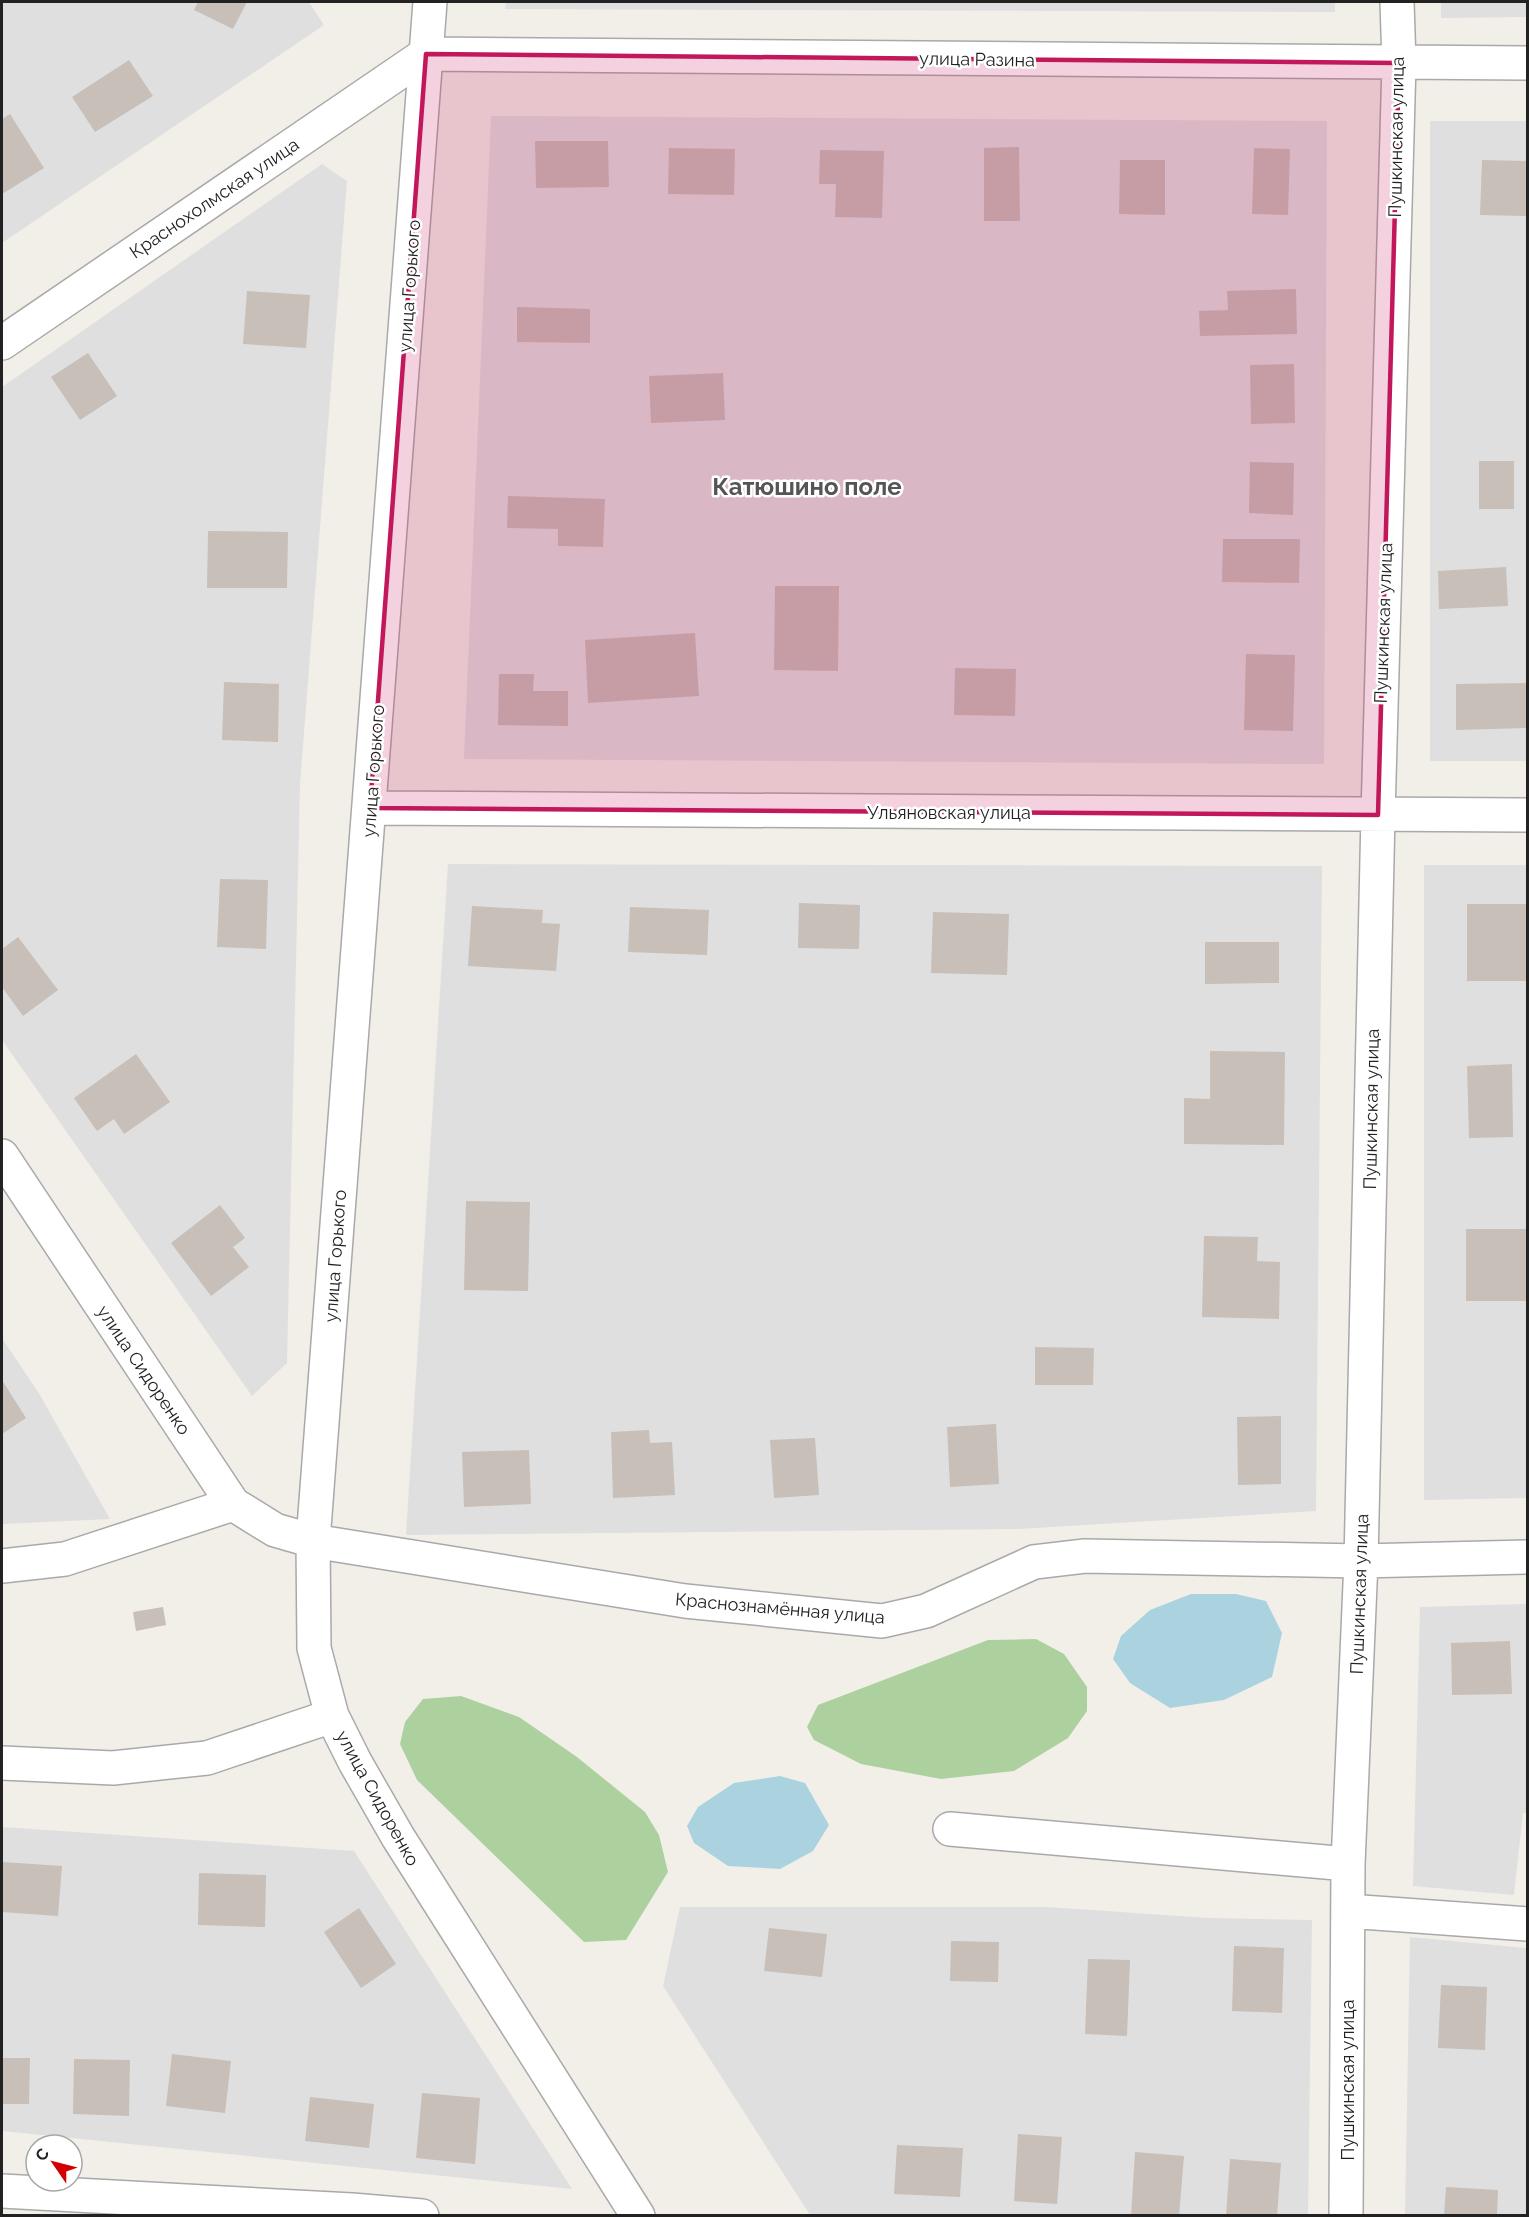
<svg xmlns="http://www.w3.org/2000/svg" width="1529" height="2217" font-family="Raleway,sans-serif">
  <rect width="100%" height="100%" fill="#f2efe9"/>
  <path fill="#e0dfdf" d="M2,2H309L324,25L2,243Z
    M506,2H1335V12L505,9Z
    M1441,2H1527V17L1441,18Z
    M491,116L1327,121L1324,764L464,759Z
    M1430,121H1527V761H1430Z
    M322,164L347,181L300,784L287,1363L252,1396L2,1040V387Z
    M448,864L1322,866L1316,1511L1019,1529L406,1535Z
    M1424,865H1527V1498L1424,1500Z
    M2,1338L40,1395L110,1519L2,1524Z
    M1527,1604L1528,1813H1523L1514,1895L1413,1886L1420,1607Z
    M2,1827L354,1851L572,2189L2,2131Z
    M680,1907H1048L1208,1918L1312,1920L1308,2215H810L663,1986Z
    M1410,1937L1527,1948V2215L1405,2216Z"/>
  <path fill="#add19e" d="M1036,1639L1064,1654L1087,1687V1711L1068,1738L1014,1771L941,1779L861,1764L814,1740L807,1727L818,1705L988,1640Z
    M461,1696L519,1717L577,1757L645,1812L659,1835L668,1872L626,1940L584,1942L417,1780L400,1744L405,1722L423,1699Z"/>
  <path fill="#aad3df" d="M1191,1594H1236L1266,1601L1282,1633L1272,1677L1224,1700L1170,1708L1130,1683L1113,1659L1121,1636L1150,1610Z
    M780,1776L805,1783L829,1825L813,1851L780,1869L728,1866L694,1843L687,1826L698,1807L734,1783Z"/>
  <path fill="#c7bfb8" d="M198,2H247L233,29L194,10Z
    M129,60L153,96L95,132L72,97Z
    M10,114L44,168L2,194V119Z
    M535,141H608L609,187L536,188Z
    M1019,147L1020,221H984V148Z
    M669,148L735,149L734,195L668,194Z
    M1254,148L1290,149L1288,215L1252,214Z
    M820,150L884,151L882,218L835,217L836,184H819Z
    M1120,160H1165V215L1119,214Z
    M1482,160L1528,161V216L1480,215Z
    M1296,289L1297,334L1200,336L1199,311L1228,310L1227,291Z
    M247,291L310,295L306,348L243,344Z
    M517,307L590,309V343L517,342Z
    M88,353L117,396L80,420L51,377Z
    M1294,364L1295,423L1251,424L1250,365Z
    M723,373L725,420L651,423L649,376Z
    M1479,461H1514V509H1479Z
    M1250,462L1294,463L1293,515L1249,513Z
    M508,496L605,499L603,547L558,546V529L507,528Z
    M208,531L288,532L287,588H207Z
    M1223,539H1300L1299,583L1222,582Z
    M1506,567L1508,606L1439,609L1438,571Z
    M775,586H839L838,671L774,670Z
    M695,633L699,696L588,703L585,640Z
    M1246,654L1295,655L1293,731L1244,730Z
    M955,668L1016,669L1015,716L954,715Z
    M499,674H534L533,691H568V726L498,725Z
    M224,682L279,684L278,742L222,740Z
    M1528,683V728L1456,730V684Z
    M220,879L268,880L266,949L217,947Z
    M799,903L860,905L859,949L798,948Z
    M1467,904H1528V981H1467Z
    M472,906L543,910L542,923L560,924L556,971L468,966Z
    M630,907L709,910L707,955L628,952Z
    M933,912L1009,914L1007,975L931,973Z
    M18,937L58,990L23,1016L2,987V949Z
    M1205,942H1279V983L1205,984Z
    M1210,1051L1285,1052L1284,1145L1184,1144V1098L1210,1099Z
    M136,1054L170,1102L124,1134L114,1119L97,1131L74,1098Z
    M1512,1064L1513,1137L1469,1138L1467,1066Z
    M466,1201L530,1202L528,1291L464,1290Z
    M220,1205L245,1238L233,1247L249,1267L211,1296L171,1243Z
    M1466,1229H1527V1301H1466Z
    M1204,1236L1258,1237L1257,1261L1280,1262L1279,1319L1202,1317Z
    M1035,1347L1094,1348L1093,1385H1035Z
    M2,1380L26,1418L2,1434Z
    M1281,1416V1484L1238,1485L1237,1417Z
    M996,1424L999,1484L950,1487L947,1427Z
    M649,1430L650,1443L672,1442L675,1495L613,1498L611,1432Z
    M815,1438L819,1495L774,1498L770,1440Z
    M529,1450L531,1504L464,1507L462,1452Z
    M163,1607L166,1625L136,1631L133,1612Z
    M1510,1641L1512,1694L1452,1695L1451,1643Z
    M2,1862L62,1866L58,1916L2,1912Z
    M199,1873L266,1875L265,1927L198,1925Z
    M359,1908L396,1964L361,1988L324,1932Z
    M769,1928L827,1934L822,1977L764,1971Z
    M951,1941L999,1942L998,1982L950,1981Z
    M1234,1946L1284,1948L1282,2013L1232,2011Z
    M1088,1959L1130,1960L1127,2036L1085,2034Z
    M1441,1985L1487,1987L1485,2050L1438,2048Z
    M172,2054L231,2061L225,2113L166,2106Z
    M2,2058H30L29,2104H2Z
    M74,2059L130,2060L129,2116L73,2114Z
    M422,2093L480,2098L475,2164L416,2158Z
    M310,2097L374,2104L369,2148L305,2141Z
    M1018,2134L1062,2137L1057,2204L1014,2201Z
    M897,2145L963,2148L960,2197L894,2194Z
    M1135,2152L1184,2156L1179,2216H1131Z
    M1230,2159L1281,2163L1277,2216H1226Z
    M1446,2187L1498,2190L1497,2216H1444Z"/>
  <g fill="none" stroke-linecap="round" stroke-linejoin="round">
    <g stroke="#a9a9a9" stroke-width="36">
      <path id="minor" d="M430,2L313,1541L314,1648L332,1716L355,1762L398,1837L638,2216
        M2,343L426,54L1528,63
        M370,808L1528,815
        M2,1156L233,1504L275,1530L313,1541L685,1601L882,1621L926,1611L1034,1562L1085,1556L1361,1561L1528,1557
        M2,1566L65,1559L233,1504
        M2,1763L113,1768L207,1758L332,1716
        M950,1829L1348,1864
        M1348,1911L1528,1924
        M2,2191L352,2210L422,2216
        M1346,2216L1348,1864L1361,1561L1378,815L1399,63L1397,2"/>
    </g>
    <use href="#minor" stroke="#fff" stroke-width="33"/>
  </g>
  <path fill="#c2185b" fill-opacity="0.2" stroke="#c2185b" stroke-width="4.5" stroke-linejoin="round" d="M426,54L1399,63L1378,815L370,808Z"/>
  <g text-anchor="middle" dominant-baseline="central" stroke-width="5" stroke-linejoin="round" paint-order="stroke">
    <g font-size="18" fill="#222" stroke="#fff">
      <text transform="translate(977 59) rotate(1)">улица Разина</text>
      <text transform="translate(1396 137) rotate(-89)">Пушкинская улица</text>
      <text transform="translate(214 198) rotate(-34)">Краснохолмская улица</text>
      <text transform="translate(409 286) rotate(-86)">улица Горького</text>
      <text transform="translate(1383 623) rotate(-88)">Пушкинская улица</text>
      <text transform="translate(373 771) rotate(-86)">улица Горького</text>
      <text x="949" y="812">Ульяновская улица</text>
      <text transform="translate(1371 1109) rotate(-89)">Пушкинская улица</text>
      <text transform="translate(335 1256) rotate(-86)">улица Горького</text>
      <text transform="translate(144 1370) rotate(56)">улица Сидоренко</text>
      <text transform="translate(1359 1594) rotate(-88)">Пушкинская улица</text>
      <text transform="translate(780 1608) rotate(5)">Краснознамённая улица</text>
      <text transform="translate(378 1798) rotate(61)">улица Сидоренко</text>
      <text transform="translate(1347 2080) rotate(-90)">Пушкинская улица</text>
    </g>
    <g font-size="24" font-weight="bold" fill="#555" stroke="#fff">
      <text x="807" y="486">Катюшино поле</text>
    </g>
  </g>
  <rect width="1529" height="2217" fill="none" stroke="#222222" stroke-width="6"/>
  <g transform="translate(54 2163) rotate(305)"><circle r="28" fill="#ffffff" stroke="#a7a7a7" stroke-width="1.5"/>
  <path d="M0-4.5L10 22L0 15L-10 22Z" fill="#d40000"/>
  <text y="-9" font-size="16" font-weight="bold" text-anchor="middle" fill="#222222">С</text>
  </g>
</svg>
